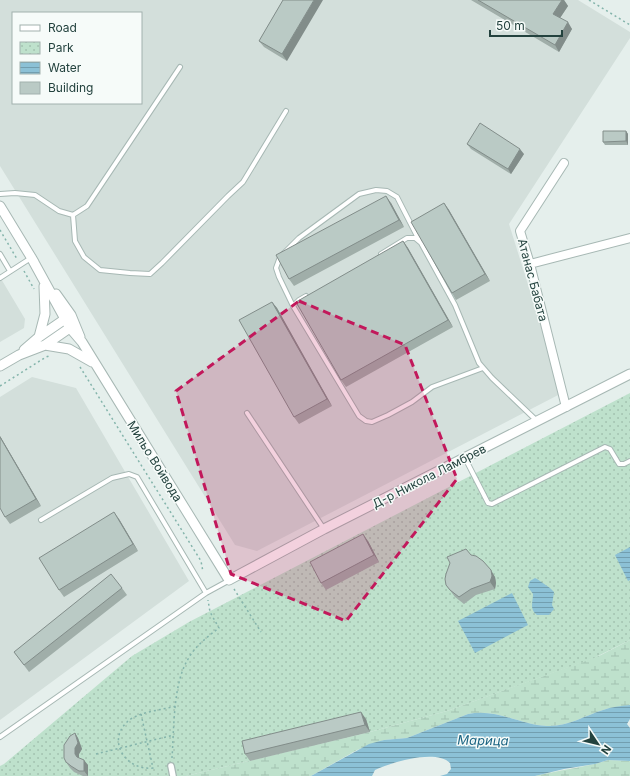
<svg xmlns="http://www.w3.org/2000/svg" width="630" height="776" font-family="Inter,sans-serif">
  <defs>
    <pattern id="wetland-marsh" width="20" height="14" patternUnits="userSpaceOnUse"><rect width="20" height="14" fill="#bee1cc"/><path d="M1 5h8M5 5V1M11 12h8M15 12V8" fill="none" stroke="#a3c2b0"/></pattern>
    <pattern id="park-dots" width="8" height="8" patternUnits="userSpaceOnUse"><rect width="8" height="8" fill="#bee1cc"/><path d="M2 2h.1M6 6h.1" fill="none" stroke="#a3c2b0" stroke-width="1.8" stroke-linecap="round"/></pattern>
    <pattern id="water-rules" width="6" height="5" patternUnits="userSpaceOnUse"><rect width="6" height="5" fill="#8cc1d6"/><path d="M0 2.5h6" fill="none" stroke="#729eaf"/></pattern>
  </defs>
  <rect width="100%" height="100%" fill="#e5efec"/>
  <path fill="#d3dfdb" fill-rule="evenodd" d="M0,0H578L630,32V38L509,224L562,393L257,551L235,545L0,166ZM13,13H141V103H13Z
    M0,277L25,319L24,328L0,342Z
    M32,377L76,388L189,581L0,720V397Z"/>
  <path fill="url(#wetland-marsh)" d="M630,640V705C621,707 611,707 603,710C584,716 567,727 547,726C520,725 497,708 468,714L407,738L384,740L357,750L311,776H186L370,732L447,711L601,655Z
    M608,760L630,761V776H535C559,770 584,768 608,760Z"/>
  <path fill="url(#park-dots)" d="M630,393V640L594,658L447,711L370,732L186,776H0V766L4,764L132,656L189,622Z"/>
  <path fill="url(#water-rules)" d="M630,547V580L628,581L615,555Z
    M535,578L537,579L550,588L554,592L552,605L554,609L549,615H537C529,609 533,602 533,594L528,587L530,581Z
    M512,593L528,625L475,653L458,621Z
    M630,705V719L627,724L630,728V761L608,760L595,764L564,769L535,776H440L447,774L451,769L450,763C436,749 392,762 375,770L372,776H311L369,744L384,740L407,738L468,714C497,708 520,725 547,726C567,727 584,716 603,710C611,707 621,706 630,705Z"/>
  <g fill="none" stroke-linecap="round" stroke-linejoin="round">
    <g stroke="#a7b8b4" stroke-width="6">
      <path id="service" d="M0,194L15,193L35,195L59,211L73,215L87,206L180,67
        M73,215L75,241L84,257L100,270L130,273L150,274L162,263L228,196L243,182L286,111
        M0,254L10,271
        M381,254L407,238H415L421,243L455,305L479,363L492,378L537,421
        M0,278L31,258
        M306,296L299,300L293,306L359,416L366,421L372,422L388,415L412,402L432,387L483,368
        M293,306L279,277L276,268L280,257L299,238L359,194L376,190L387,191L397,197L419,240
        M247,413L324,529
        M465,458L488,503L492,504L605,447L610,449L619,464H624L630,461
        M41,520L112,478L129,474L137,477L206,593
        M0,737L206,593L228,581"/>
    </g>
    <g stroke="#a7b8b4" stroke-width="8">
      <path id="pedestrian" d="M171,766L173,776"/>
    </g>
    <g stroke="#a7b8b4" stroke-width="10">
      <path id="minor" d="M564,163L520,231L530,264L566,407
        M530,264L630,238"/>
    </g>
    <g stroke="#a7b8b4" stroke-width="11">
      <path id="tertiary" d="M0,206L34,262
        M31,257L70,328L82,342L229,580L324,529L630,374
        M56,294L71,315L80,337
        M39,337L45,314L44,286
        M45,345L69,349L92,362
        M24,350L39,337L68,317
        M0,366L19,355L45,345L74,325"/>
    </g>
    <path stroke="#84b4ab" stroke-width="1.5" stroke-dasharray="2 3" stroke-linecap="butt" d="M589,0L630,25
      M0,230L17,259
      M24,271L34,289
      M80,367L201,561L203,572
      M0,386L46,357L49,356
      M234,589L261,632
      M141,714L153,768C127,771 106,742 127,722C137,712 162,710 176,706
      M96,754L174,735
      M172,758C174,730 173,685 187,661C194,647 207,637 219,628L210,612L208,600"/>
    <use href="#service" stroke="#fff" stroke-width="4"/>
    <use href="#pedestrian" stroke="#fff" stroke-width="5.5"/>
    <use href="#minor" stroke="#fff" stroke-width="8"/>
    <use href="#tertiary" stroke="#fff" stroke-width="9"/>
  </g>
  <path fill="#a0aea9" d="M283,0L287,61L264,47L259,41Z
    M471,0H564L568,6L560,18L572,29L559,52Z
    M626,131L628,134V145H605L603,142Z
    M467,144L524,154L511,174L471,149Z
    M391,203L404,227L294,286L289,279Z
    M444,203L449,210L490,281L456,300L452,293Z
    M403,241L408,248L453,327L346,387L341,380Z
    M272,302L277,308L332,406L299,424L294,417Z
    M0,436L41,506L10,524L5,517Z
    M119,519L138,551L64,597L59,590Z
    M368,541L379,562L326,590L321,583Z
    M471,555L495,577L496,583L495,589L476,595L464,604L455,597L446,585Z
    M122,588L127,595L29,672L14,652Z
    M366,719L370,732L250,761L245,754Z
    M75,733L78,738L82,749L79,754V758L88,765V776H83L74,772L70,768L66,762Z"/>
  <path fill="#828d8a" d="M314,0H323L287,61L282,54Z
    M562,0H564L568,6L558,21L553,14Z
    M568,22L572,29L559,52L555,45Z
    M626,131L628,134V145L626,141Z
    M520,149L524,154L511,174L508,169Z
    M386,196L391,203L404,227L399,220Z
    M444,203L449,210L490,281L485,274Z
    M403,241L408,248L453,327L448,320Z
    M272,302L277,308L332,406L327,399Z
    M0,436L41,506L36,499L0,437Z
    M114,512L119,519L138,551L133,544Z
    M363,534L368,541L379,562L374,555Z
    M491,570L495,577L496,583L495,589L490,582Z
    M361,712L366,719L370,732L365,725Z
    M75,733L78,738L82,749L79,754V760L75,754Z
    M84,760L88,765V776L84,771Z"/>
  <path fill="#bacac5" stroke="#828d8a" d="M283,0H314L282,54L259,41Z
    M478,0H562L553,14L568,22L555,45Z
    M480,123L520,149L508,169L467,144Z
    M603,131H626V141L603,142Z
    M386,196L399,220L289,279L276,255Z
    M444,203L485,274L452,293L411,222Z
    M403,241L448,320L341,380L296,302Z
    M272,302L327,399L294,417L239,320Z
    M0,437L36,499L5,517L0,508Z
    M114,512L133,544L59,590L39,558Z
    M363,534L374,555L321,583L310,562Z
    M466,549L471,555L476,556L483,561L491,570L492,576L490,582L471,589L459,597L450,590L446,585L445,579L446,574L450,563L447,557Z
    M111,574L122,588L24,665L14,652Z
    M361,712L365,725L245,754L242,741Z
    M75,733L78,743L75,748V754L77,757L84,760V771H79L71,766L66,762L64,758V745L70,736Z"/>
  <path fill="#c2185b" fill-opacity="0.2" stroke="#c2185b" stroke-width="3" stroke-dasharray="8 5" stroke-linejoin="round" d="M299,301L405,345L457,479L346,621L231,574L176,391Z"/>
  <g text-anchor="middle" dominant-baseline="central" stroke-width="3" stroke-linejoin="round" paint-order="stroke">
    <g font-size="12" fill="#23423e" stroke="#f6fbf9">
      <text transform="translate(533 280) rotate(75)">Атанас Бабата</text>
      <text transform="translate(155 461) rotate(58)">Мильо Войвода</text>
      <text transform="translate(429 476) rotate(-27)">Д-р Никола Ламбрев</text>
    </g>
    <g font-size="13" font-style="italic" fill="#196382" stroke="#f6fbf9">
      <text transform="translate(483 740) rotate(1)">Марица</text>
    </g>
  </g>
  <rect x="12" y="12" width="130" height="92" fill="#f6fbf9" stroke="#a2b1ae"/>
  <rect x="20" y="25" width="20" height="6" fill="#ffffff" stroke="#a2b1ae"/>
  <text x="48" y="32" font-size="12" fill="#23423e">Road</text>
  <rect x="20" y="42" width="20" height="12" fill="url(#park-dots)" stroke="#a2b1ae"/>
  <text x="48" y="52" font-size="12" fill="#23423e">Park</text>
  <rect x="20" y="62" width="20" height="12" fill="url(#water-rules)" stroke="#a2b1ae"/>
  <text x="48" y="72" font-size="12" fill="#23423e">Water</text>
  <rect x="20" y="82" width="20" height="12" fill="#bacac5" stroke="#a2b1ae"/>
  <text x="48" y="92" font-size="12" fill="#23423e">Building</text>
  <g transform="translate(598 744) rotate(125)" stroke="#f6fbf9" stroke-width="3" paint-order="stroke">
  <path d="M0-3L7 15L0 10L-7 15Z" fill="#23423e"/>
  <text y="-6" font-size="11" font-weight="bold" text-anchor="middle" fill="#23423e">N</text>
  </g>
  <path d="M490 30v6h72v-6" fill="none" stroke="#23423e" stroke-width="2"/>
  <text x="496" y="30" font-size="12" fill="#23423e" stroke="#f6fbf9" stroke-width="3" paint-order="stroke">50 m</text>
</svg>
